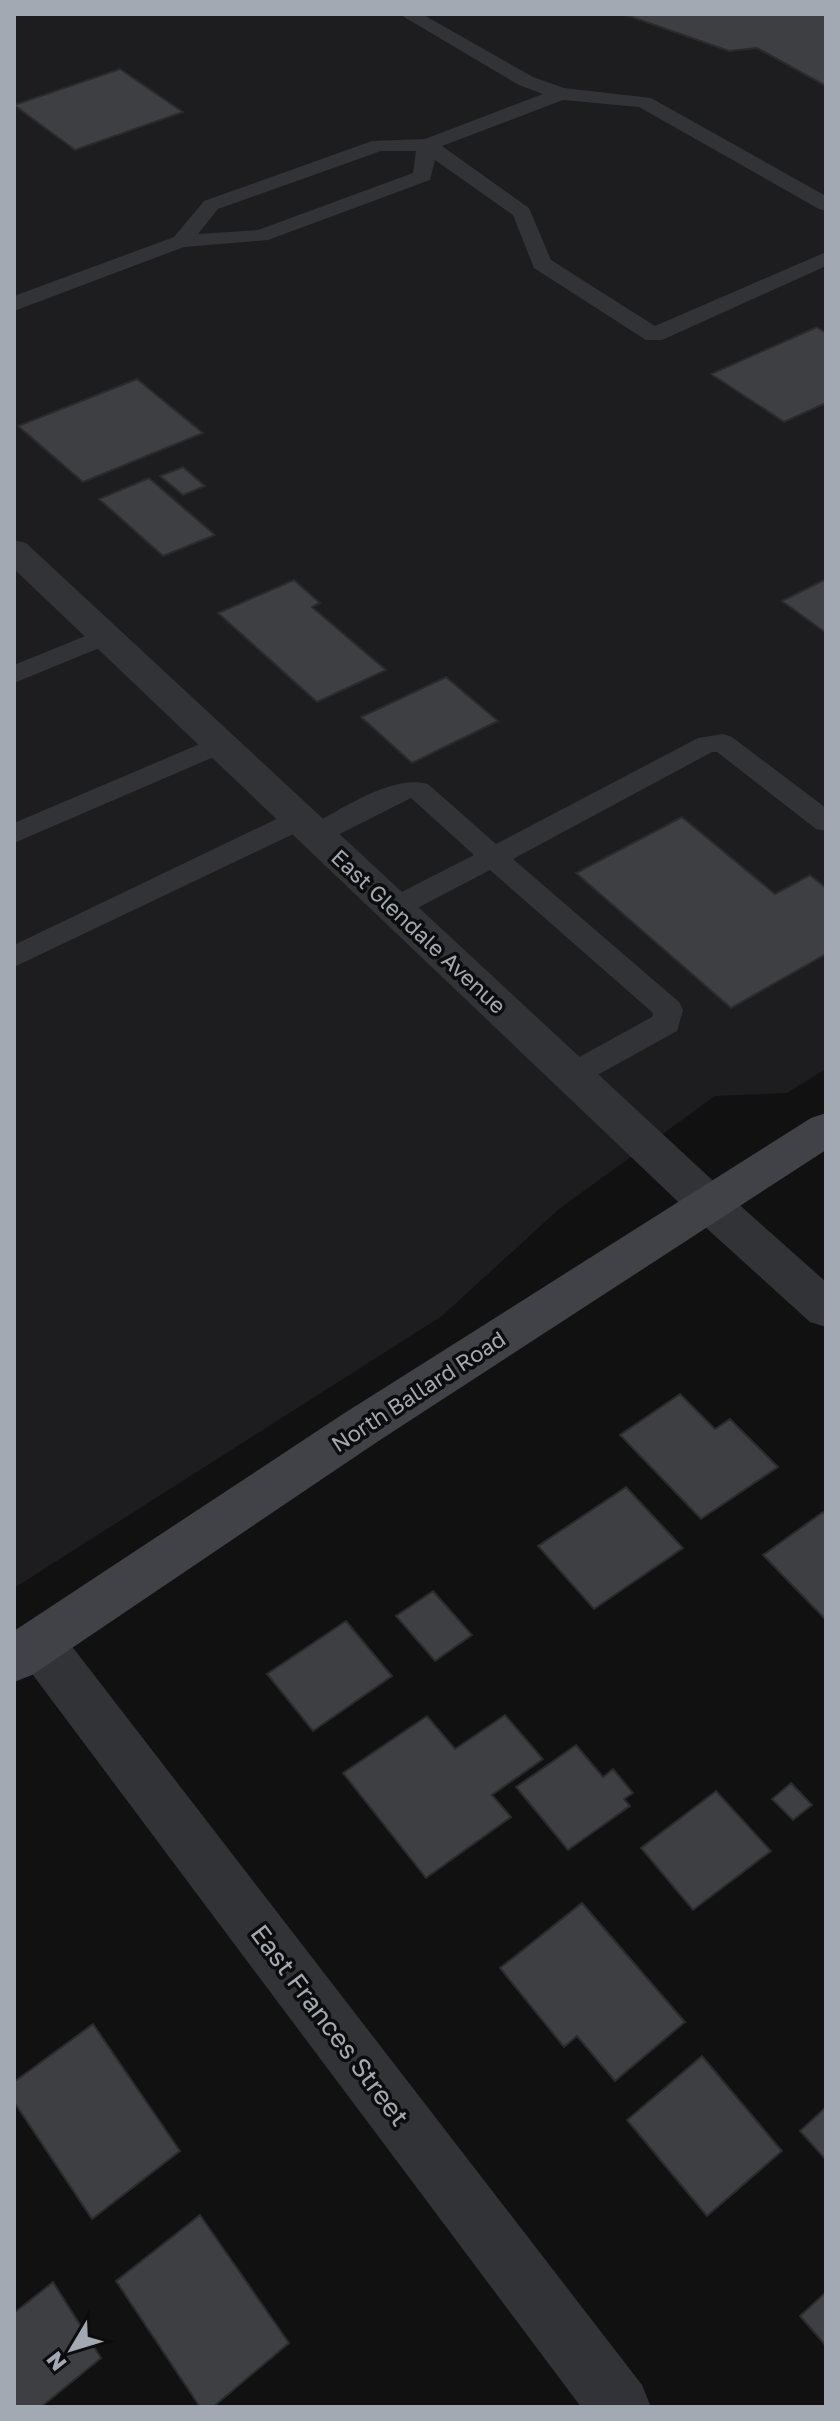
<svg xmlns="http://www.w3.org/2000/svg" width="840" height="2421" font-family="'Golos Text',sans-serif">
  <rect width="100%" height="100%" fill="#111112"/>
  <path fill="#1d1d1f" d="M14,14H826V1069L787,1093L715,1096L559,1209L442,1316L14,1588Z"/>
  <path fill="#3d3f42" stroke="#2b2b2e" stroke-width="2" d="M623,14H826V86L757,48L729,51Z
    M120,69L183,112L75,150L14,105Z
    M817,327L826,333V403L784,422L711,374Z
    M137,379L203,433L83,482L18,426Z
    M183,467L205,486L183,495L160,476Z
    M149,478L215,535L163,556L99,499Z
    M826,579V633L782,601Z
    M294,580L320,603L312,607L386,670L317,702L218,613Z
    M446,677L498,721L412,763L361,717Z
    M682,817L775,894L810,875L826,888V954L731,1008L576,873Z
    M680,1394L715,1429L730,1419L778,1467L701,1519L620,1435Z
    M626,1487L683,1548L594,1609L538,1546Z
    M823,1512L826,1515V1620L763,1555Z
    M433,1591L472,1635L435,1661L396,1616Z
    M346,1621L392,1676L313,1731L267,1674Z
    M505,1715L543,1759L492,1795L511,1817L426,1878L343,1773L427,1716L455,1749Z
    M576,1745L603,1777L613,1769L633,1793L624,1799L630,1806L568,1850L516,1787Z
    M791,1783L812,1805L793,1820L772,1799Z
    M716,1791L771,1851L693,1910L641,1848Z
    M582,1903L685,2022L615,2081L577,2036L564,2047L500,1968Z
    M93,2024L180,2151L92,2219L14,2102V2082Z
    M702,2056L782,2151L707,2216L627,2120Z
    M826,2107V2160L800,2131Z
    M200,2215L289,2343L213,2407H200L116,2281Z
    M53,2282L101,2358L41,2407H14V2313Z
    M826,2292V2346L800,2316Z"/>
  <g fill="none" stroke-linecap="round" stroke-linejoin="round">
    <path fill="#323337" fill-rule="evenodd" d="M399,14H422L533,77L564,88L651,98L826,196V211L819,209L639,107L563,100L442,146L529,208L551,260L655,326L826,252V266L662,340H646L534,268L513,215L435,160L430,180L268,240L184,247L14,311V296L174,237L204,201L372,141L425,139L543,94L519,85ZM381,151H416L413,173L258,230L198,234L218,209Z
      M105,628L114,630L118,636L114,642L14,683V665Z
      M723,734L732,737L826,808V831L816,829L717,752H712L513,859L679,1002L683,1010L677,1031L583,1083L572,1086L561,1083L557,1075L561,1067L652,1017L653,1013L490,870L404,915L394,918L384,915L380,908L384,901L474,855L411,798L326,841L316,843L306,841L302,834L306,828L14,967V945L291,812L301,810L311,812L315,819L311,825C343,809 392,774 428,784L496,844L698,738Z
      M221,735L230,738L234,744L230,750L14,843V823Z"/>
    <path fill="#323337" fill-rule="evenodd" d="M39,1620L57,1627L642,2385L651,2407H581L21,1659L14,1642L21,1627Z"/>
    <path fill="#323337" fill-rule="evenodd" d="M14,540L26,543L724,1191L826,1282V1327L810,1322L692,1215L14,569Z"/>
    <path fill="#404247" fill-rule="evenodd" d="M826,1113V1150L377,1442L32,1675L14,1682V1631L343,1414L811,1118Z"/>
  </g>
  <g text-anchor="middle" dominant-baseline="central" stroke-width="7" stroke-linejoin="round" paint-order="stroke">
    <g font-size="22" fill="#a2a9b3" stroke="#0c0c0d">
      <text transform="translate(419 931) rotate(43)">East Glendale Avenue</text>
      <text transform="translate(418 1391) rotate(-33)">North Ballard Road</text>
    </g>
    <g font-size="26" fill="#a2a9b3" stroke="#0c0c0d">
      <text transform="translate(330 2025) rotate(53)">East Frances Street</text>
    </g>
  </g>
  <rect width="840" height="2421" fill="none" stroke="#a2a9b3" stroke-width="32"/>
  <g transform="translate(72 2349) rotate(232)" stroke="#0c0c0d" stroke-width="6" paint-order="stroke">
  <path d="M0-6L14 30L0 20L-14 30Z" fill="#a2a9b3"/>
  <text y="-12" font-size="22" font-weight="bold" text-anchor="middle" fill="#a2a9b3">N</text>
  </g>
</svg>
